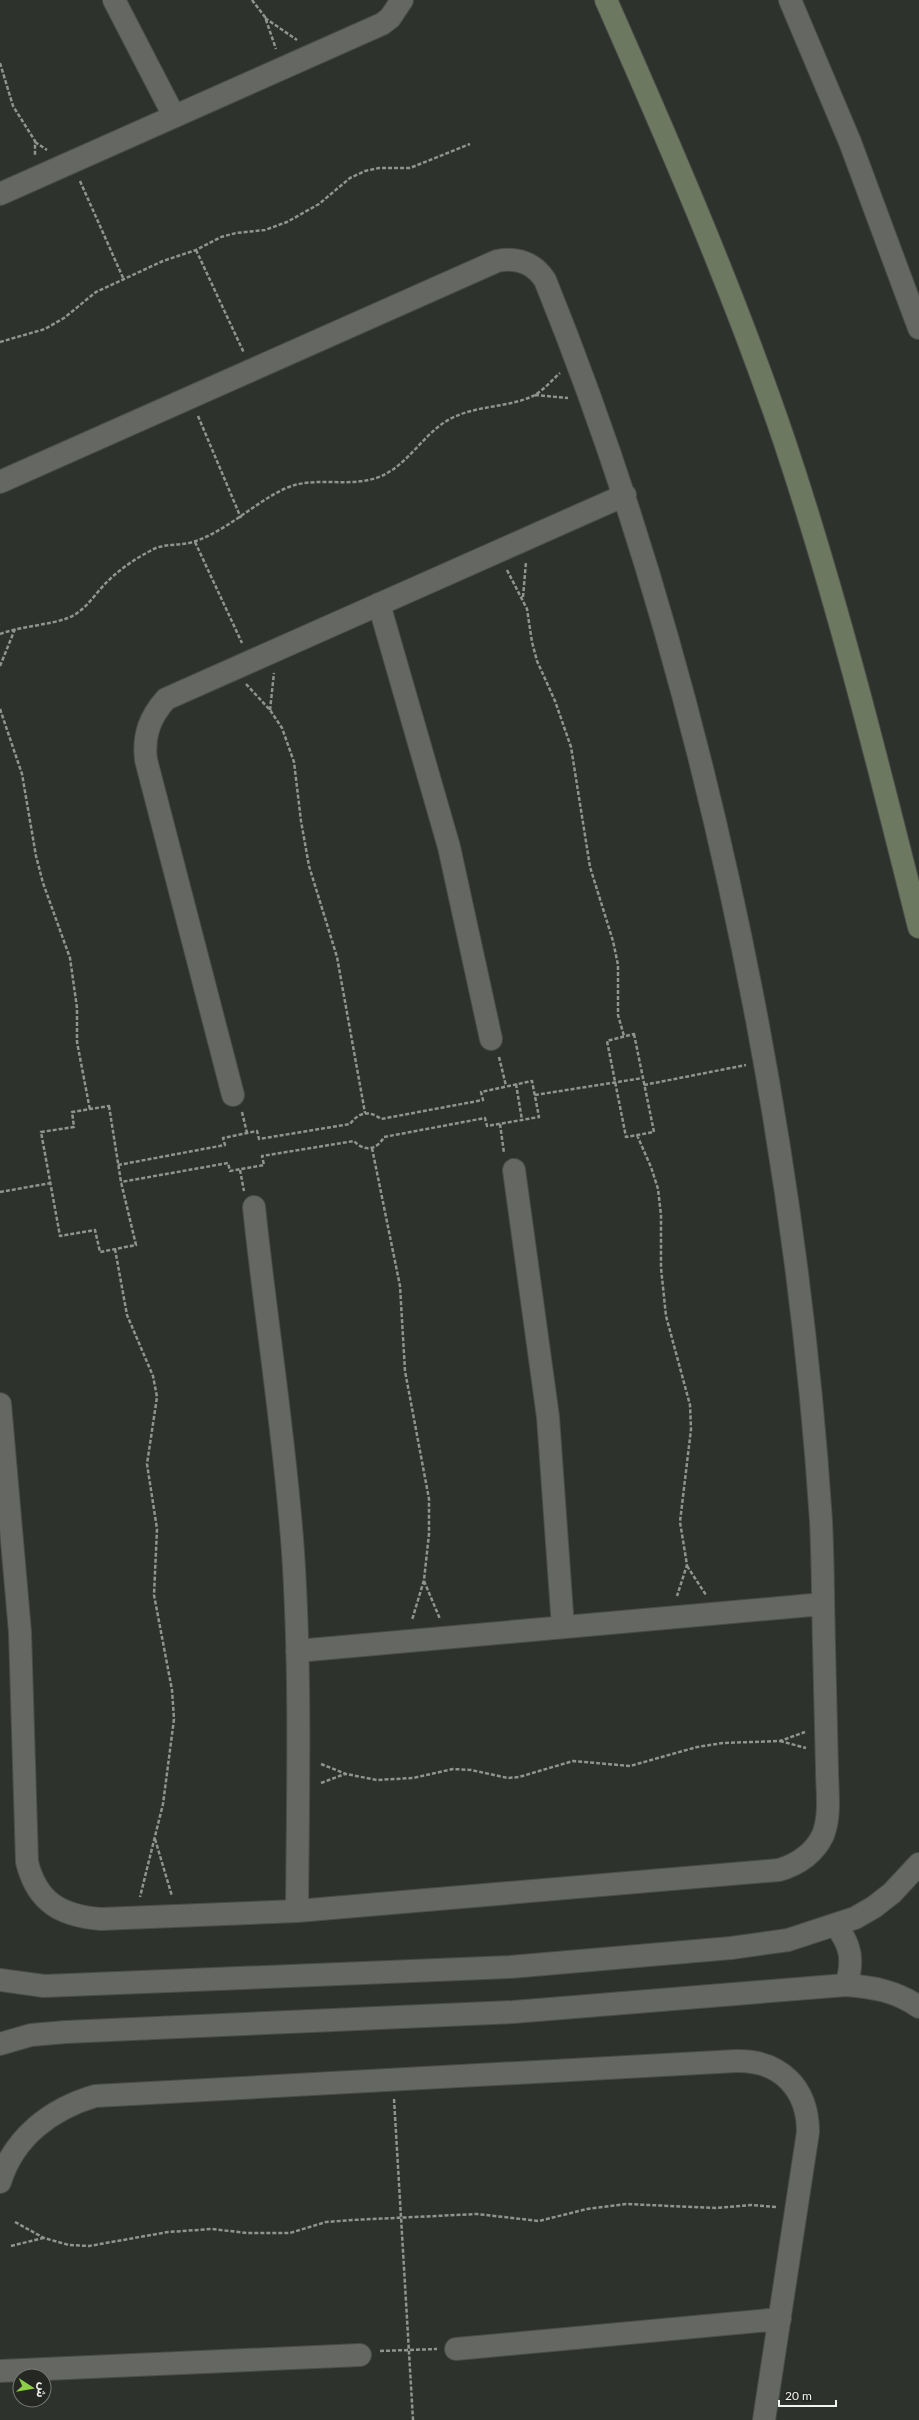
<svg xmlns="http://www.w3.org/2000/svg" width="919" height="2420" font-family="Lato,'Noto Sans Arabic',sans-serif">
  <rect width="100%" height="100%" fill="#2e322c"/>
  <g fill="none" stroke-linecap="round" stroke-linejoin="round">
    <g stroke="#4b4d49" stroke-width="24">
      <path id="minor" d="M114,0L174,116
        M790,0L850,142L919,328
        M0,194L382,24L390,18L402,0
        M0,482L497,261C517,257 534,263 545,280C642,519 709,767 757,1020C788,1185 810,1353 821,1521C823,1562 823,1604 824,1645C825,1686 826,1728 827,1769C827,1790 831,1815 823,1835C814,1854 799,1864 779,1870L297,1911L101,1919C62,1916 37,1903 27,1862L20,1632L0,1404
        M379,604L449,847L491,1039
        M233,1095L146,760C143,735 150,717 166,699L625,495
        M514,1170L548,1417L563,1627
        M254,1207C266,1322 285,1437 293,1552C301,1672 298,1792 297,1911
        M297,1651L823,1604
        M835,1925C851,1944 854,1961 846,1985
        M0,1980L44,1986L69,1985L510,1967L731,1948L788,1940L855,1918L874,1907L892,1893L919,1864
        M0,2044L31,2035L66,2032L513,2012L846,1985C873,1987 896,1991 919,2007
        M0,2182C14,2137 51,2109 95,2096L736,2061C780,2060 808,2088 808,2132L764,2420
        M456,2349L780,2319
        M0,2371L360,2355"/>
    </g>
    <g stroke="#4b4d49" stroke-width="24">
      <path id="secondary" d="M606,0C670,145 734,292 785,443C838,602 878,764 919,927"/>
    </g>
    <path stroke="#90938e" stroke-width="2.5" stroke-dasharray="4 2" stroke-linecap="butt" d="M252,0L265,17L276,49
      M265,18L297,40
      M0,63L13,106L35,141V156
      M35,142L47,150
      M80,181L124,280
      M196,250L244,353
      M0,342L45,329L64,318L96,292L163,261L196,250L221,237L236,233L265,230L287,222L319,204L350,178L365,171L379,168H410L470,144
      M535,395L568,398
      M198,416L241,518
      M195,542L242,643
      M507,570L527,609L532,642L537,661L555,701L571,747L590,867L613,941L618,965V1015L624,1036
      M523,597L526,562
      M0,634C22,626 49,625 68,618C86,611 95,593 108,581C120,569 135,559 150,551C164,542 181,547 196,541C229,529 253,504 284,489C314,475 346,488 376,478C407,468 422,434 450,419C476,405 507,408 533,396C543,391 552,380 560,373
      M0,666L15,629
      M246,684L270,710L282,728L294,762L301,821L309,866L337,957L365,1113
      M0,709L22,774L36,856L43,883L70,958L77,1008V1042L90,1110
      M270,710L274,673
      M634,1034L654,1132L626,1137L607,1041Z
      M499,1057L506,1086
      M516,1084L522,1120
      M644,1085L746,1065
      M535,1095L643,1078
      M109,1106L121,1182L136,1245L100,1252L95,1230L60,1236L41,1132L74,1127L72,1112Z
      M242,1112L247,1133
      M500,1124L504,1153
      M637,1135L651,1167L658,1189L661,1215V1268L666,1316L690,1405L691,1429L680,1522L687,1565L677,1596
      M372,1148L400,1286L405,1371L429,1499V1534L424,1580L412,1620
      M118,1165L225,1145L223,1138L257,1131L259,1139L350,1124C359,1112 369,1110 381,1119L483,1100L481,1092L532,1081L539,1117L487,1126L485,1118L384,1137C377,1150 364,1152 354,1141L262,1156L264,1165L230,1171L228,1163L121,1182
      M240,1170L244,1191
      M0,1192L51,1183
      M115,1249L127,1315L153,1376L157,1397L147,1464L157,1529L154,1595L172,1690L174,1719L163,1804L140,1897
      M687,1566L706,1595
      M424,1581L440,1619
      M780,1741L806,1748
      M321,1764L346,1774L377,1780L413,1778L453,1769L471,1770L508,1778L519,1777L573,1761L630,1766L697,1747L723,1743L780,1741L805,1732
      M321,1783L345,1774
      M155,1839L172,1896
      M394,2099L413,2420
      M15,2222L44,2238L69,2245L89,2246L168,2232L212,2229L247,2233H290L326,2222L352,2220L477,2214L539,2221L587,2209L626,2204L716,2208L751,2205L776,2207
      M11,2246L43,2238
      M380,2351L437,2349"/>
    <use href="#minor" stroke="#656862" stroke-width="22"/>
    <use href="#secondary" stroke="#6c7960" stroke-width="22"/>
  </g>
  <g transform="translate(32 2388) rotate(102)"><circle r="19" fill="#252822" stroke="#777974"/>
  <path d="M0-3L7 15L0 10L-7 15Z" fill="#8cce45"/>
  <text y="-6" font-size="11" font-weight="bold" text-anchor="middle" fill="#f1f3ef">ش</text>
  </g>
  <path d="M779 2400v6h57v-6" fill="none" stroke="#f1f3ef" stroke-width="2"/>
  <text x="785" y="2400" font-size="12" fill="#f1f3ef" stroke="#252822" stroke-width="3" paint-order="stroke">20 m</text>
</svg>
